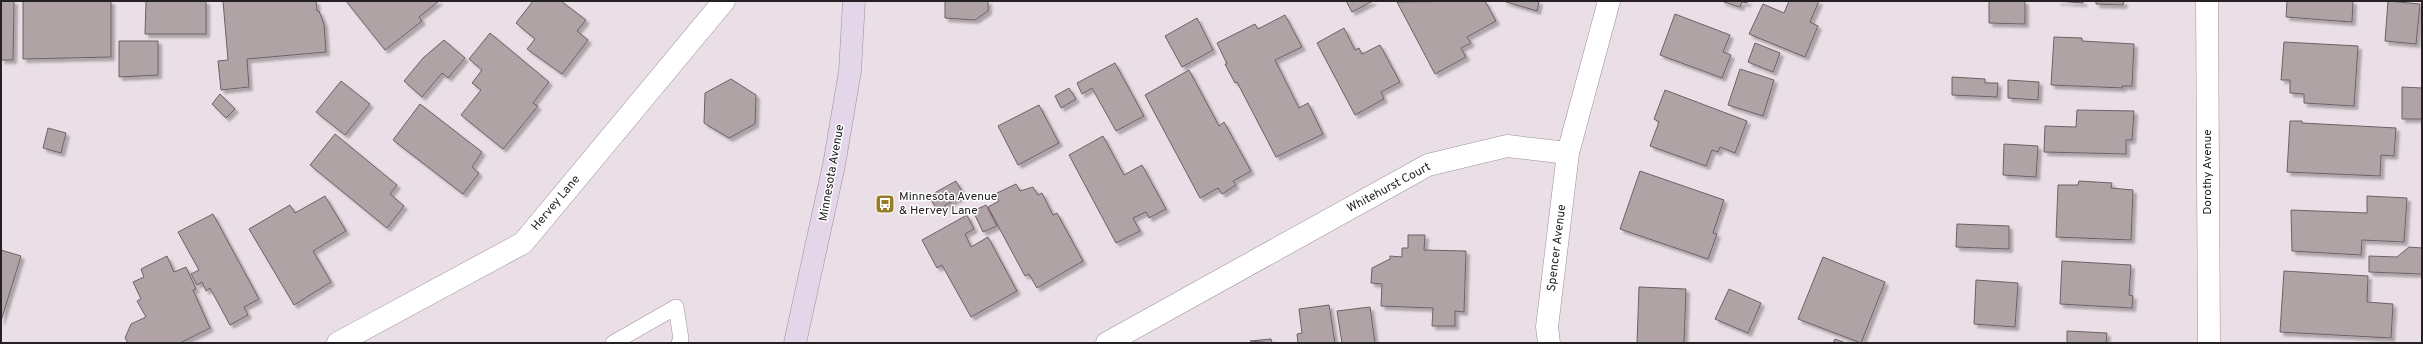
<svg xmlns="http://www.w3.org/2000/svg" width="2423" height="344" font-family="Overpass,sans-serif">
  <defs>
    <filter id="shadow"><feDropShadow dx="3.5" dy="3.5" stdDeviation="1" flood-color="#0004"/></filter>
  </defs>
  <rect width="100%" height="100%" fill="#eadfe6"/>
  <path fill="#b0a3a6" stroke="#6d6164" filter="url(#shadow)" d="M1,1H14L13,60H1Z
    M23,1H111V57L23,59Z
    M146,1H206V34H145Z
    M223,1H316L317,11H319L324,24L326,52L247,59L249,87L221,90L218,61L228,60Z
    M346,1H439L419,17L422,21L385,50Z
    M533,1H561L586,20L577,31L588,40L562,74L527,49L535,39L516,23Z
    M945,1H988V11L975,20L945,18Z
    M1346,1H1373L1352,12Z
    M1485,1L1496,21L1467,37L1471,43L1461,48L1466,57L1435,74L1397,2Z
    M1503,1H1539L1537,11Z
    M1721,1H1748L1747,3L1742,2L1740,7Z
    M1789,1H1819L1810,22L1818,26L1805,57L1749,34L1763,4L1784,13Z
    M1989,1H2025V24L1989,23Z
    M2057,1H2083V3Z
    M2096,1H2124L2123,5L2096,4Z
    M2287,1H2353L2352,22L2286,17Z
    M2388,1L2420,4L2416,44L2385,41Z
    M1675,14L1730,35L1723,52L1731,55L1722,78L1660,55Z
    M1285,15L1302,47L1275,60L1299,108L1308,103L1323,134L1276,157L1237,82L1235,83L1225,64H1227L1217,43L1255,24L1258,29Z
    M1197,18L1213,50L1182,67L1165,36Z
    M1344,28L1355,50L1359,48L1362,54L1380,45L1400,82L1381,92L1384,99L1355,115L1317,43Z
    M490,33L549,82L533,103L538,106L503,149L461,115L481,90L472,83L482,70L469,59Z
    M2054,37L2082,38V41L2134,44L2132,86H2122L2123,88L2051,85Z
    M444,40L465,58L448,78L442,73L422,97L404,81L423,58Z
    M119,41H158V75L119,77Z
    M2284,42L2358,46L2354,106L2304,103V94L2290,93V80H2281Z
    M1755,43L1780,53L1773,72L1748,62Z
    M1115,63L1144,116L1116,131L1092,88L1082,94L1077,83Z
    M1740,69L1774,80L1763,116L1728,105Z
    M1189,70L1219,126L1224,122L1251,171L1233,181L1236,185L1222,194L1218,188L1200,198L1145,95Z
    M1952,77L1985,79V83H1998L1997,97L1952,95Z
    M731,79L756,95L755,124L729,138L704,123L705,93Z
    M2008,80L2039,82L2038,100L2008,98Z
    M341,81L370,104L345,135L316,112Z
    M2402,87L2422,88V119H2402Z
    M1069,88L1076,99L1061,108L1055,96Z
    M1665,90L1747,121L1735,153L1720,147L1718,152L1712,150L1706,166L1650,146L1659,122L1654,119Z
    M220,94L235,109L226,118L212,104Z
    M420,104L482,152L472,167L479,173L463,194L393,140Z
    M1039,105L1059,143L1018,165L998,126Z
    M2077,110L2134,111L2132,140H2126V154L2044,152L2045,126L2076,127Z
    M2290,121H2302V123L2396,128L2394,156L2381,155L2380,176L2287,172Z
    M48,128L66,133L61,153L43,148Z
    M335,134L397,185L390,194L404,206L387,228L310,165Z
    M1103,136L1124,175L1142,165L1166,209L1149,218L1146,212L1133,218L1140,231L1116,243L1069,155Z
    M2004,144L2038,146L2036,177L2003,175Z
    M1640,171L1724,200L1713,233L1717,234L1708,259L1620,229Z
    M956,181L964,195L937,210L929,196Z
    M2079,181L2112,183L2111,188L2133,190L2131,240L2056,237L2058,185H2078Z
    M1016,184L1020,191L1033,187L1038,195L1042,193L1053,215L1057,213L1083,261L1037,288L1029,274L1025,276L988,207L999,201L995,194Z
    M325,196L346,231L313,251L331,282L294,305L249,229L290,205L295,213Z
    M2367,196L2407,198L2404,242L2362,240L2361,255L2292,251L2291,210L2367,213Z
    M986,205L997,226L983,232L973,211Z
    M213,214L259,299L244,307L248,315L230,325L210,288L206,291L202,282L197,285L191,274L199,270L178,232Z
    M967,215L974,229L965,234L971,247L988,237L1017,291L971,317L942,265L937,268L922,240Z
    M1957,224L2009,226V249L1956,247Z
    M1408,235H1425L1424,250L1466,251L1464,312L1455,311V326H1432L1433,308L1381,306L1382,284L1371,283L1372,268L1390,259V256L1402,257V248H1408Z
    M2409,247L2422,248V274L2369,272V256L2397,257Z
    M1,250L21,256L1,321Z
    M167,256L174,272L186,267L196,289L193,290L210,328L180,343H128L125,338L131,324L146,317L137,301L141,299L133,282L144,277L141,269Z
    M1823,257L1885,282L1861,343L1798,319Z
    M2062,261L2131,265L2129,295L2133,296L2132,308L2060,304Z
    M2284,271L2368,276L2367,302L2393,304L2391,338L2280,332Z
    M1976,280L2018,283L2015,327L1974,324Z
    M1639,287L1686,289L1684,343H1637Z
    M1729,289L1761,303L1748,333L1715,319Z
    M1329,305L1335,343H1298L1297,334L1302,333L1299,309Z
    M1370,307L1375,343H1342L1337,311Z
    M2067,331L2107,333L2106,343H2067Z
    M1271,339L1272,343L1250,341Z
    M1835,339L1846,343H1833Z"/>
  <g fill="none" stroke-linecap="round" stroke-linejoin="round">
    <g stroke="#9c9198" stroke-width="16">
      <path id="service" d="M613,343L676,307L681,339L679,343"/>
    </g>
    <g stroke="#9c9198" stroke-width="23">
      <path id="minor" d="M2207,1L2209,343
        M338,343L523,243L724,1
        M1107,343L1428,165L1507,146L1568,153L1609,1
        M1549,343L1547,327L1568,153"/>
    </g>
    <g stroke="#9c9198" stroke-width="23">
      <path id="secondary" d="M795,343L834,165L850,71L854,1"/>
    </g>
    <use href="#service" stroke="#fff" stroke-width="15"/>
    <use href="#minor" stroke="#fff" stroke-width="22"/>
    <use href="#secondary" stroke="#e4d6e9" stroke-width="22"/>
  </g>
  <defs>
    <g id="bus-square" transform="scale(1)"><rect x="-9" y="-9" width="18" height="18" rx="4" fill="#977e26" stroke="#fff"/><path d="M-5-6H5V4H4V6H2V4H-2V6H-4V4H-5ZM-3.5-4V0h7V-4ZM-3.5 1.2v1.5H-2V1.2ZM2 1.2v1.5H3.5V1.2Z" fill="#fff"/></g>
  </defs>
  <g fill-rule="evenodd">
    <use href="#bus-square" x="885" y="204"/>
  </g>
  <g text-anchor="middle" dominant-baseline="central" stroke-width="3" stroke-linejoin="round" paint-order="stroke">
    <g font-size="12" fill="#242023" stroke="#fff">
      <text transform="translate(2208 172) rotate(-90)">Dorothy Avenue</text>
      <text transform="translate(832 173) rotate(-80)">Minnesota Avenue</text>
      <text transform="translate(1389 188) rotate(-28)">Whitehurst Court</text>
      <text transform="translate(556 203) rotate(-50)">Hervey Lane</text>
      <text transform="translate(1557 248) rotate(-83)">Spencer Avenue</text>
    </g>
    <g font-size="12" fill="#242023" stroke="#fff" text-anchor="start">
      <text x="899" y="197">Minnesota Avenue<tspan x="899" dy="14">&amp; Hervey Lane</tspan></text>
    </g>
  </g>
  <rect width="2423" height="344" fill="none" stroke="#242023" stroke-width="4"/>
</svg>
